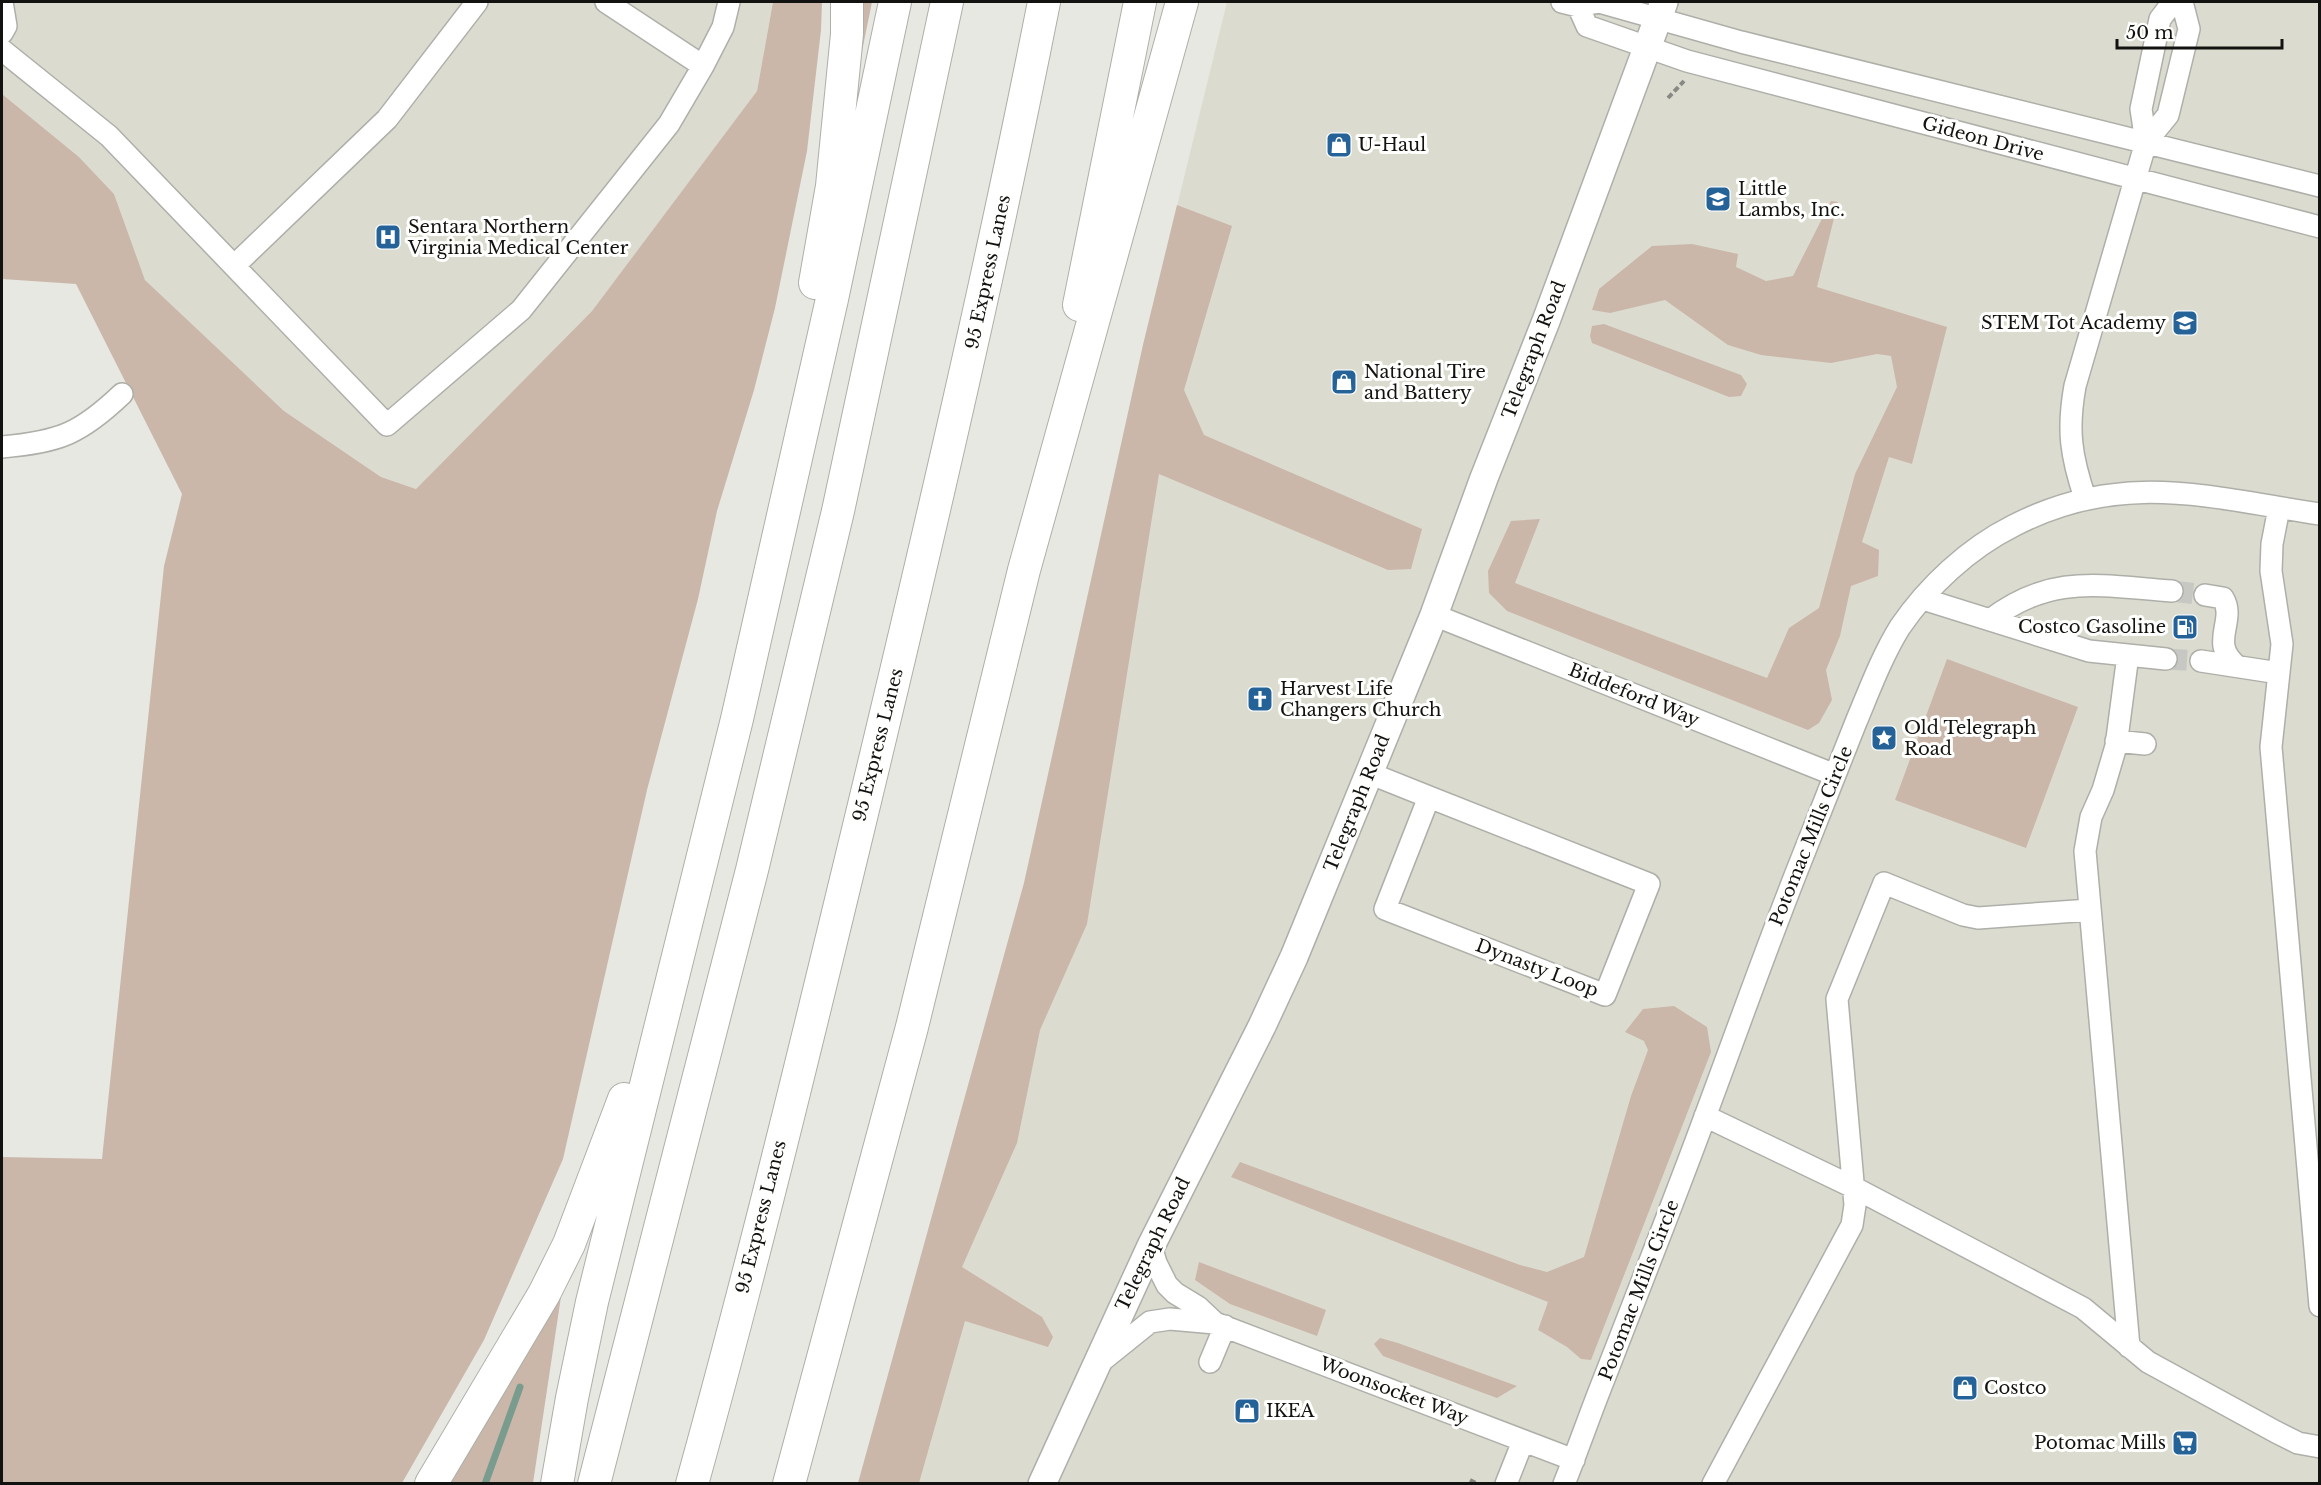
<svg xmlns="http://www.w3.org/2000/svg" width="2321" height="1485" font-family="'Libre Baskerville',serif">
  <rect width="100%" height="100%" fill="#e7e8e2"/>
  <path fill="#dbdccf" d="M2,2H773L757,91L592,311L416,489L381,477L284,411L145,280L114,194L79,157L2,94Z
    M1227,2H2319V1483L858,1484L1024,883L1143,345Z"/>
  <path fill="#cab7aa" d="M773,2H822L821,30L807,151L775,308L754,390L717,511L698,599L647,790L563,1159L484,1340L402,1483H2V1157L102,1159L164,566L182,494L76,284L2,279V94L79,157L114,194L145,280L284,411L381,477L416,489L592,311L757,91Z
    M860,2H872L861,56Z
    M1831,201L1838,202L1817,287L1947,327L1912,464L1889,457L1862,542L1879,550L1878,576L1851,586L1840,636L1826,670L1832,700L1819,723L1808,730L1507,611L1489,593L1488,571L1511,521L1540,519L1515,583L1767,678L1789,628L1819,608L1855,474L1897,387L1891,356L1877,354L1831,363L1761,355L1728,345L1665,300L1610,313L1592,310L1599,289L1652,246L1692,244L1738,254L1736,267L1766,281L1793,276Z
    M1177,205L1232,226L1184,390L1204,435L1422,529L1411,569L1388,570L1159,474L1087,924L1040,1030L1017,1143L962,1267L1042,1317L1053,1337L1048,1347L965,1321L919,1483H858L1024,883L1143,345Z
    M1604,324L1741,375L1747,384L1741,396L1729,397L1592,343L1590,336L1592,326Z
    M1947,659L2078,707L2026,848L1895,800Z
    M1674,1006L1707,1027L1711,1052L1591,1360L1581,1359L1567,1347L1538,1330L1548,1302L1231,1177L1240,1162L1520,1265L1547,1272L1584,1257L1631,1096L1648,1050L1644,1041L1625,1032L1643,1009Z
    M1199,1262L1326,1310L1317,1336L1230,1304L1195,1280Z
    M562,1290L533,1483H449Z
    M1380,1338L1398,1343L1517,1386L1497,1398L1383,1356L1374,1344Z"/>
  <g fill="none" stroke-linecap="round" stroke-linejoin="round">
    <path stroke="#799c8e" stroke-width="7" d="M485,1484L520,1387"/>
    <path stroke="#c7c8c3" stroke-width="21" stroke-dasharray="21 10" stroke-linecap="butt" d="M2172,591L2205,595
      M2166,659L2201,661"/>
    <g stroke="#aeafa9" stroke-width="24">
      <path id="minor" d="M606,2L703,66
        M1562,2L1578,6L1599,2L1741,42L2320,186
        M1578,6L1587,26L1687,61L2320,227
        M2,33L6,26L2,2
        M2,50L109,136L387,425L521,310L669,124L703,66L723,27L729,2
        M2146,142L2141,109L2160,19L2173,2
        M234,266L387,119L477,2
        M2,447C59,442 80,434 122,394
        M2085,498C2071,456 2067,430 2075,386L2146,142L2168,115L2189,29L2182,2
        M2279,508L2272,544L2271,571L2282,644L2271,747L2320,1306
        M2205,595L2223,598C2237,621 2208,643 2237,666
        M1923,599L2089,651L2166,659
        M1434,615L1835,775
        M1990,620C2051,573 2101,586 2172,591
        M2128,655L2116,746L2103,790L2091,817L2085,851L2129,1347
        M2201,661L2279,673
        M2116,741L2145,744
        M1369,773L1429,797
        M1429,797L1649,884L1605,995L1385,909Z
        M1705,1116L1853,1187L2083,1308L2148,1362L2276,1432L2298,1443L2320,1447
        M1151,1246L1156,1263L1167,1285L1175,1293L1198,1307L1215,1323
        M1210,1362L1225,1326
        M1099,1363L1150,1322L1170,1319L1215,1323L1574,1460
        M1506,1484L1523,1441
        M1564,1484C1578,1449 1590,1414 1604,1379C1628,1317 1653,1254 1677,1191C1720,1080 1758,968 1802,858C1820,813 1838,767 1856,722C1869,691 1882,656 1900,627C1928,586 1969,548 2013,526C2121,470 2207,497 2320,514
        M1713,1484L1852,1225L1855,1205L1837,999L1884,883L1963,915L1978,918L2090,910"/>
    </g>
    <g stroke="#aeafa9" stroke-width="30">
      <path id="major" d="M1042,1484L1151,1246L1262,1026L1294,957L1434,615L1484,478L1546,321L1664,2"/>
    </g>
    <g stroke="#aeafa9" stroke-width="34">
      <path id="highway" d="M815,283L832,186L847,34V2
        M1079,305L1140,2
        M431,1484L544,1294L569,1244L624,1099
        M557,1484L572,1398L592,1302L737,719L832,299L895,2
        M594,1484L752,870L838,511L947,2
        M692,1484C755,1257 810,1029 865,801C929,535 991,270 1044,2
        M789,1484L912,1027L1024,570L1182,2"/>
    </g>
    <path stroke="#888985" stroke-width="4" stroke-dasharray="6 3" stroke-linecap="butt" d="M1668,98L1684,81
      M1470,1480L1478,1484"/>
    <use href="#minor" stroke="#fff" stroke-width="21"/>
    <use href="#major" stroke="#fff" stroke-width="27"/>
    <use href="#highway" stroke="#fff" stroke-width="32"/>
  </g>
  <defs>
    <g id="shop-square" transform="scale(1.35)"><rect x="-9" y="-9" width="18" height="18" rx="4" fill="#246298" stroke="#fffffe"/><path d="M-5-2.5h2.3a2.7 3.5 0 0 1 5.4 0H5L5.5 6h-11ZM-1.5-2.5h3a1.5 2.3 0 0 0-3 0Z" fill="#fff"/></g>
    <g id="school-square" transform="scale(1.35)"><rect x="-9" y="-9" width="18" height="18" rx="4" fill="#246298" stroke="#fffffe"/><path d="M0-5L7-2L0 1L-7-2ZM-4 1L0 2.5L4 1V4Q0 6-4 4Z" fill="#fff"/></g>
    <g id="hospital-square" transform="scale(1.35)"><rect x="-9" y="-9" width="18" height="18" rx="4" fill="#246298" stroke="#fffffe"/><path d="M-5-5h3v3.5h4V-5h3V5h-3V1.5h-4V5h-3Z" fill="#fff"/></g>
    <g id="fuel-square" transform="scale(1.35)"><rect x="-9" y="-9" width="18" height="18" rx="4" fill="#246298" stroke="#fffffe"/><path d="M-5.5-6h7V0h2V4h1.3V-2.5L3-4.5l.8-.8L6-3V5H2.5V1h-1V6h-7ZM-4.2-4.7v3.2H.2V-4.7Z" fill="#fff"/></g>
    <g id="church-square" transform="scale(1.35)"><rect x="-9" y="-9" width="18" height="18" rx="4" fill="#246298" stroke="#fffffe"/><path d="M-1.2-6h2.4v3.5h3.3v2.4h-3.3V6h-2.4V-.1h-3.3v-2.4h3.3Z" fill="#fff"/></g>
    <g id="sight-square" transform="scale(1.35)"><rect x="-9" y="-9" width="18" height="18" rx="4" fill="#246298" stroke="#fffffe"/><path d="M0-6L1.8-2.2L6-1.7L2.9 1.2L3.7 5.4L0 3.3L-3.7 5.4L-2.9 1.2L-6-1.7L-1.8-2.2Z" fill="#fff"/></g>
    <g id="supermarket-square" transform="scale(1.35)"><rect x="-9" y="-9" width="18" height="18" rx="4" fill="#246298" stroke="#fffffe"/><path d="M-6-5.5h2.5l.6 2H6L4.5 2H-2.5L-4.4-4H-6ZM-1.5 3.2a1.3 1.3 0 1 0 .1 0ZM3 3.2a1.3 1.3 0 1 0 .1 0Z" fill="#fff"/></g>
  </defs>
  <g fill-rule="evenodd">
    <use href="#shop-square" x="1339" y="145"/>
    <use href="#school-square" x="1718" y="199"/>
    <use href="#hospital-square" x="388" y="237"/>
    <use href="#school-square" x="2185" y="323"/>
    <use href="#shop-square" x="1344" y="382"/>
    <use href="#fuel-square" x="2185" y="627"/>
    <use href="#church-square" x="1260" y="699"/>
    <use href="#sight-square" x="1884" y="738"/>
    <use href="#shop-square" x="1965" y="1388"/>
    <use href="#shop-square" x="1247" y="1411"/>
    <use href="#supermarket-square" x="2185" y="1443"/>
  </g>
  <g text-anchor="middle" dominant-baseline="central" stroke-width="6" stroke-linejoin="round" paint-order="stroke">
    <g font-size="18" fill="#121311" stroke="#fffffe">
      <text transform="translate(1983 139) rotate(15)">Gideon Drive</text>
      <text transform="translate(988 272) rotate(-78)">95 Express Lanes</text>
      <text transform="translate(1534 350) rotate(-69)">Telegraph Road</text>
      <text transform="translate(1634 695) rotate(22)">Biddeford Way</text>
      <text transform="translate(878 745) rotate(-76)">95 Express Lanes</text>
      <text transform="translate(1357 803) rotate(-68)">Telegraph Road</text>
      <text transform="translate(1811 836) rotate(-68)">Potomac Mills Circle</text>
      <text transform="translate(1537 968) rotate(21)">Dynasty Loop</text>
      <text transform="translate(761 1217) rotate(-76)">95 Express Lanes</text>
      <text transform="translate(1153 1244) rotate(-64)">Telegraph Road</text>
      <text transform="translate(1639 1290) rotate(-69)">Potomac Mills Circle</text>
      <text transform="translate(1394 1391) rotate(21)">Woonsocket Way</text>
    </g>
    <g font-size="18" fill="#121311" stroke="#fffffe" text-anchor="start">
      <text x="1358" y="145">U-Haul</text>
      <text x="1738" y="189">Little<tspan x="1738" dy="21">Lambs, Inc.</tspan></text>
      <text x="408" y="227">Sentara Northern<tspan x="408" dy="21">Virginia Medical Center</tspan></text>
      <text x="2166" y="323" text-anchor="end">STEM Tot Academy</text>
      <text x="1364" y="372">National Tire<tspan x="1364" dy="21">and Battery</tspan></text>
      <text x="2166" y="627" text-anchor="end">Costco Gasoline</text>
      <text x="1280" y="689">Harvest Life<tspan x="1280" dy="21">Changers Church</tspan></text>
      <text x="1904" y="728">Old Telegraph<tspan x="1904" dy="21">Road</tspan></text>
      <text x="1984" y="1388">Costco</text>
      <text x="1266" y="1411">IKEA</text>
      <text x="2166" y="1443" text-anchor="end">Potomac Mills</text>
    </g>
  </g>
  <rect width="2321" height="1485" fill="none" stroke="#121311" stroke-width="6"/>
  <path d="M2117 39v9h165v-9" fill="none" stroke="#121311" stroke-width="3"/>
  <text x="2126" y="39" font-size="18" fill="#121311" stroke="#fffffe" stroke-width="4.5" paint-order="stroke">50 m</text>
</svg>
